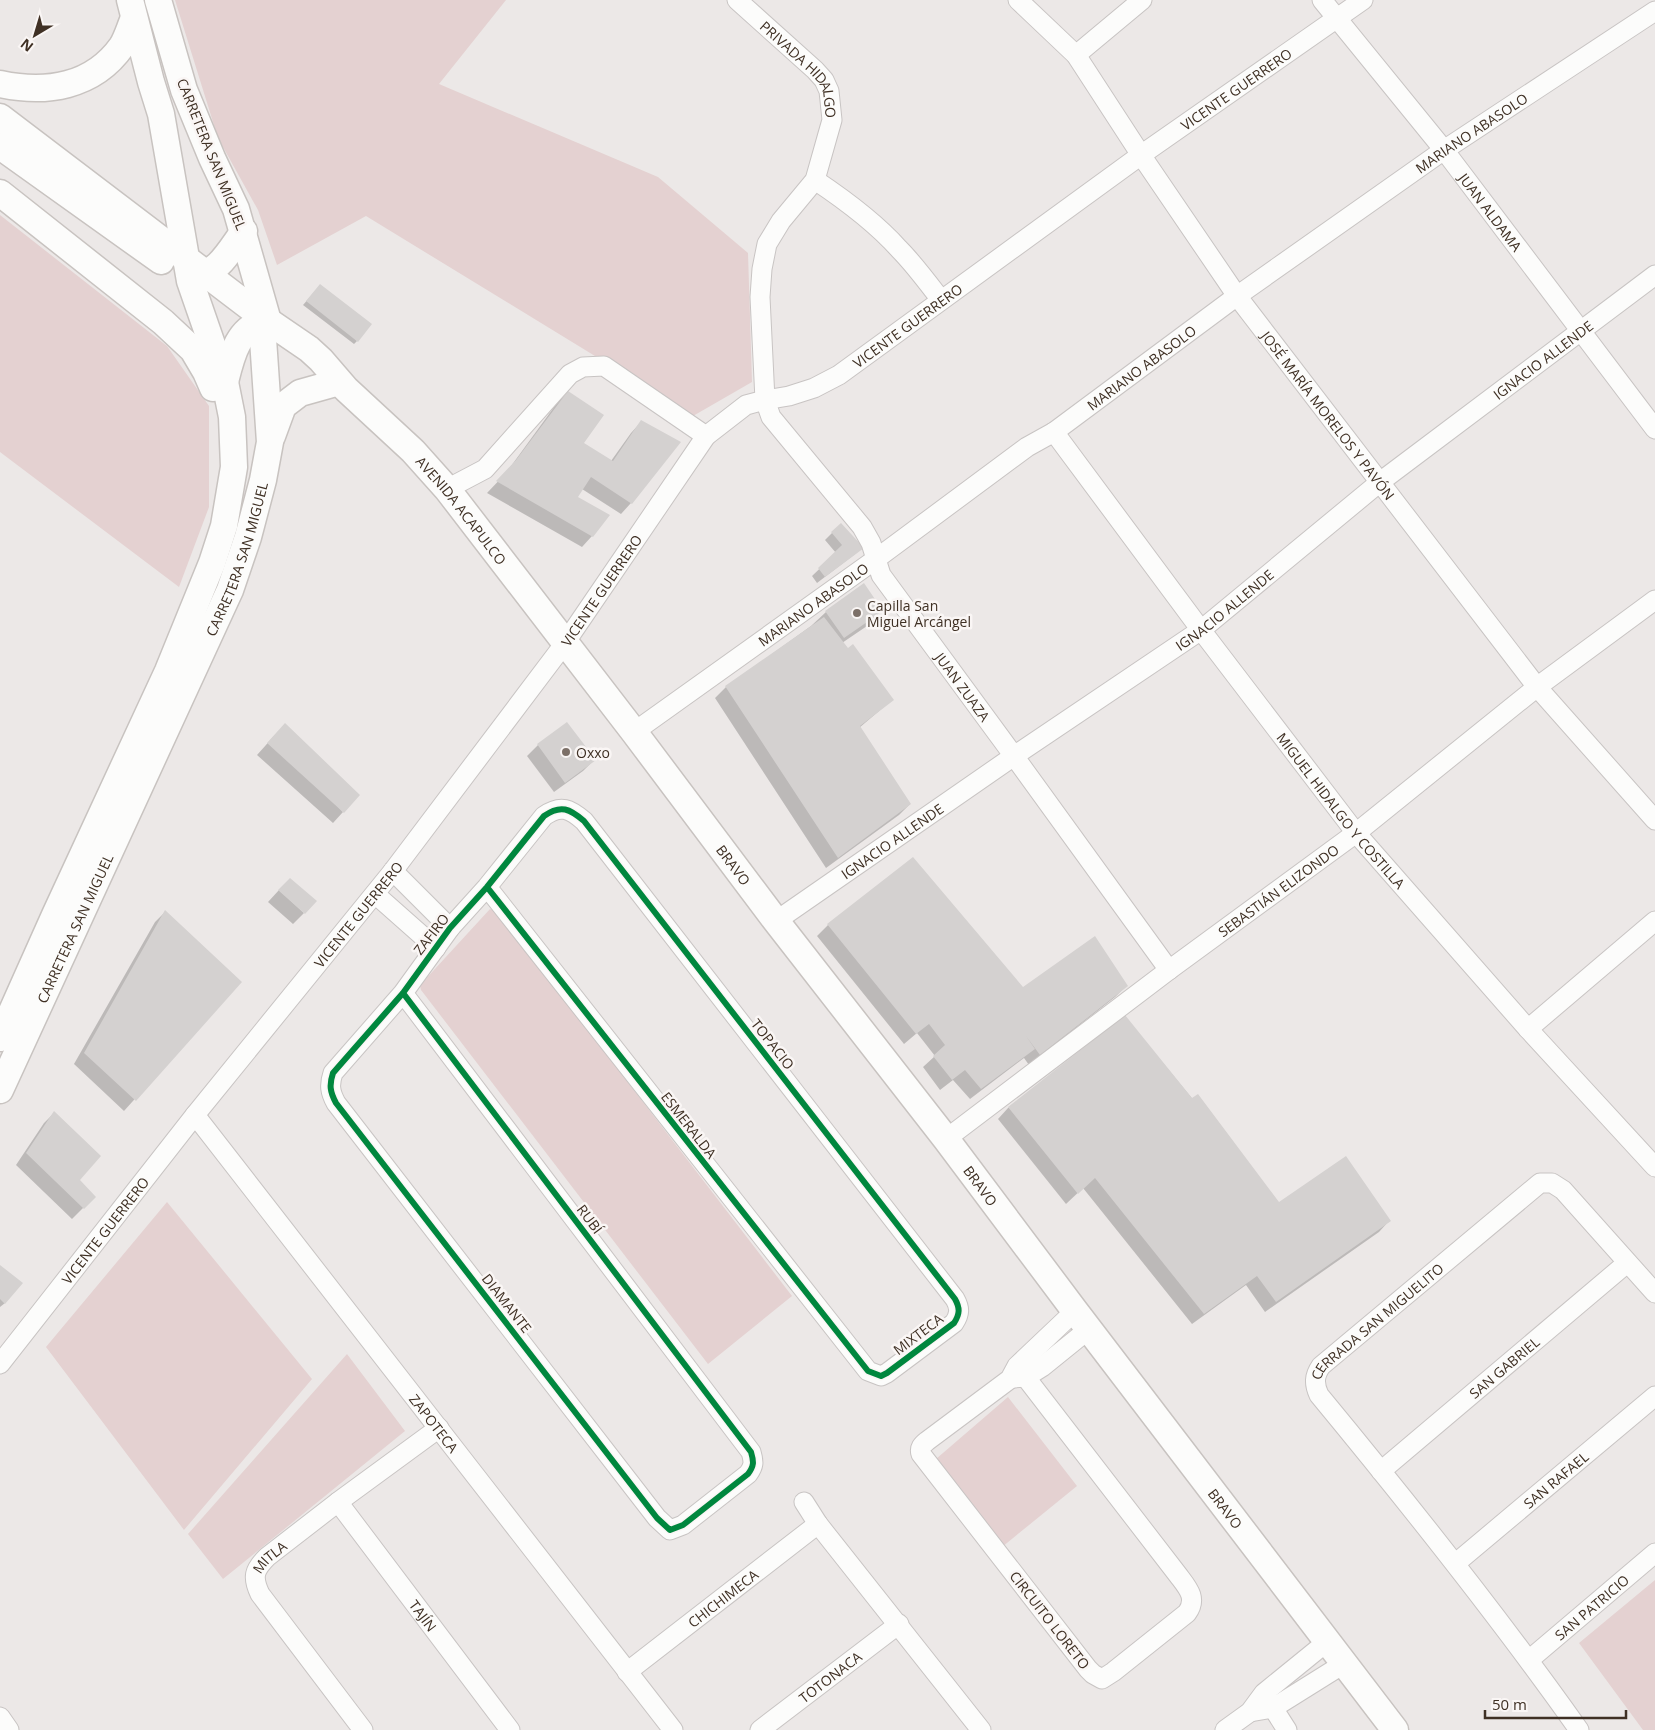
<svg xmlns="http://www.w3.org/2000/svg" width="1655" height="1730" font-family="'Open Sans',sans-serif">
  <rect width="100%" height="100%" fill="#ece8e7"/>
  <path fill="#e4d1d1" d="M175,0H506L439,84L658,177L748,253L752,382L693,416L366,216L277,265L258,210L218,138Z
    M0,215L167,346L209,406V507L179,587L0,452Z
    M490,909L497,912L792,1296L708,1364L421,990L420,986L422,983Z
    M167,1202L312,1379L184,1530L46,1347Z
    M347,1354L405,1431L223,1579L188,1534Z
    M1008,1397L1077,1486L1002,1547L936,1459Z
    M1655,1580V1730H1643L1579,1643Z"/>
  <path fill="#0003" d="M317,289L357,341L354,344L303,305Z
    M568,393L582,443L611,461L631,433L641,422L631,503L621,514L582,489L577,497L592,536L582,547L487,493L506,473L557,403Z
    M841,524L855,554L817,583L812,576L836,553L825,540Z
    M881,611L867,626L842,643L892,700L859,728L910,804L899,815L826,868L715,698L726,687L811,626L826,612Z
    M567,724L594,760L583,771L554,792L527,756L538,745Z
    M274,736L343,812L333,823L257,755Z
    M913,859L1023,989L1126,986L1115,997L1029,1065L1024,1058L970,1099L953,1080L940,1090L923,1067L935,1056L917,1033L904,1044L817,936L828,925Z
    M279,890L304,913L293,924L268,902Z
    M165,912L240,982L124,1111L74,1064L155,922Z
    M1125,1017L1279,1204L1389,1221L1379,1232L1265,1312L1246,1285L1192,1324L1083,1188L1066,1204L998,1119L1008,1108Z
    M54,1113L78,1180L94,1197L72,1219L16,1165L44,1123Z
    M0,1266L5,1303L0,1307Z"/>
  <path fill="#d4d1d0" d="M320,284L372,324L358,342L306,301Z
    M568,391L604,415L584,443L613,461L641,420L681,442L632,504L591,477L578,497L610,515L593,537L496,481L516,460Z
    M841,523L864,548L825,577L818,568L842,545L831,532Z
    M864,583L883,611L844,638L825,611Z
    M824,617L848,648L853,644L894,700L860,726L911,804L838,858L725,686Z
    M567,722L596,760L565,783L537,744Z
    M285,723L360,795L344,813L267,743Z
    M913,857L1023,987L1095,936L1128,986L1040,1055L1026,1036L1035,1049L981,1089L965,1070L952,1080L933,1056L945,1045L929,1024L916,1034L827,924Z
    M290,878L317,901L305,914L278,890Z
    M165,910L242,982L136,1101L84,1053Z
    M1125,1015L1192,1098L1198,1094L1279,1202L1346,1156L1391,1221L1276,1302L1257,1276L1204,1314L1095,1178L1078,1194L1008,1107Z
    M54,1111L101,1156L80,1180L96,1197L84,1209L26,1153Z
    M0,1265L23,1283L5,1304L0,1299Z"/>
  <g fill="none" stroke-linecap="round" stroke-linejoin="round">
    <g stroke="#c8c4c3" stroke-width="21">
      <g id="street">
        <path id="s1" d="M737,0L815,70L824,80L829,91L832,120L828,134L815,180L781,221L767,244L762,269L760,297L765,400L771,417L862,527L871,543L881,575L1014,756L1169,970"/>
        <path id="s2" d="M1018,0L1076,55L1141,155L1237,296L1537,687L1655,820"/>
        <path id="s3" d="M1322,0L1444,150L1655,429"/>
        <path d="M1076,55L1142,0"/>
        <path d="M815,180C845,200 875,222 899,249C914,264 928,283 941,300"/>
        <path id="s4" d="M1054,432L1201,630L1356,833L1528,1029L1655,1167"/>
        <path d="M447,489L485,469L570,374L583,367L604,366L706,436"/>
        <path id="s5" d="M634,732L876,559L1027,447L1054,432L1237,296L1444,150L1655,11"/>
        <path d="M393,871L450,928"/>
        <path d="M375,894L436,948"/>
        <path id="s6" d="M776,921L1014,756L1201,630L1380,482L1655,275"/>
        <path d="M403,993L751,1452C754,1462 754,1466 748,1474L683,1525L670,1530L657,1518L336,1103C330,1092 329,1085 333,1073L403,993L450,928L487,887L544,816C561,804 570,809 584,821L955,1299C960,1308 960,1314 954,1323L887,1373L881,1376L868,1371L487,887"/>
        <path d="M1528,1029L1655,921"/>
        <path id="s7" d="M195,1115L673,1730"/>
        <path id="s8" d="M946,1139L1169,970L1356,833L1537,687L1655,600"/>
        <path id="s9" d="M0,1364L195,1115L393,871L565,643L706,436L746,405L765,400L789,396L814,388L839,375L1141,155L1363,0"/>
        <path d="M1017,1366L1178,1575C1187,1587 1198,1598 1187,1613L1113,1672L1102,1679L1093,1674L1088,1669L921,1454C919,1448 922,1445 927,1441L1010,1379L1017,1366L1075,1311"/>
        <path d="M1014,1378L1026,1377L1042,1367L1089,1329"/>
        <path id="s10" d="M1381,1471L1627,1263"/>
        <path id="s11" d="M338,1502L510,1730"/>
        <path d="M804,1502L818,1524L981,1730"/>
        <path id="s12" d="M1456,1563L1655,1396"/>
        <path id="s13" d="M1529,1660L1655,1553"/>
        <path id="s14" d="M627,1672L818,1524"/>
        <path d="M1266,1697L1287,1730"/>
        <path d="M1250,1712L1273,1708L1345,1663"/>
        <path d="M0,1717L9,1730"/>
        <path id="s15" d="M363,1730L260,1594C252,1577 254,1570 267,1557L338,1502L439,1428"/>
        <path id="s16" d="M760,1730L899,1624"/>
        <path d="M1225,1730L1250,1712L1264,1693L1328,1641"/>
        <path id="s17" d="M1579,1730C1497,1614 1409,1504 1319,1395C1314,1384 1314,1376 1321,1366L1540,1183H1552L1563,1190L1655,1293"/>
      </g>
    </g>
    <g stroke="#c8c3c0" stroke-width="29">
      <g id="secondary">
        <path d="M0,84C46,94 93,87 122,46C127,38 130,27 134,18"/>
        <path id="s18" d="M0,117L268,321L309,349L321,360L346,389L413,451L447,489L634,732L776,921L946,1139L1075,1311L1395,1730"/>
        <path d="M0,146L161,261"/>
        <path d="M0,193L163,322L193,350L206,372L213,388"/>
        <path d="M191,281C221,269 226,256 244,231"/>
        <path d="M225,382C231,357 238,325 268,321"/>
        <path d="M272,436L283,406L300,393L332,384"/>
        <path d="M0,1038L55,915L168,671L212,563L224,526L234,467L232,417L225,382L190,281L161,114L151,82L130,0"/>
        <path id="s19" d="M0,1090L230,590L248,537L263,480L270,442L263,339L268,321L236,209L212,158L184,90L158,0"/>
      </g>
    </g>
    <use href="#street" stroke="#fcfcfb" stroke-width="19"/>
    <use href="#secondary" stroke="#fcfcfb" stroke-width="26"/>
    <g stroke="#faf6f5" stroke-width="9">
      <path id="cycleway" d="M403,993L751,1452C754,1462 754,1466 748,1474L683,1525L670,1530L657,1518L336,1103C330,1092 329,1085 333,1073L403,993L450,928L487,887L544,816C561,804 570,809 584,821L955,1299C960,1308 960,1314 954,1323L887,1373L881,1376L868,1371L487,887"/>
    </g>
    <use href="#cycleway" stroke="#00873e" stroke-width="6"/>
  </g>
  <g fill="#7c7068" stroke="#faf6f5" stroke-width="2">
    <circle cx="857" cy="613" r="5"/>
    <circle cx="566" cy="752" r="5"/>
  </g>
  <g text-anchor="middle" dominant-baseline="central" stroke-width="5" stroke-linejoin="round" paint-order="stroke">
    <g font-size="14" fill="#3f3024" stroke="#faf6f5">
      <text stroke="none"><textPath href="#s1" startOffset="96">PRIVADA HIDALGO</textPath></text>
      <text stroke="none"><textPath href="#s9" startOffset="1805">VICENTE GUERRERO</textPath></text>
      <text stroke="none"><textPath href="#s5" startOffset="1030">MARIANO ABASOLO</textPath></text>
      <text transform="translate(212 154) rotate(68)">CARRETERA SAN MIGUEL</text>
      <text stroke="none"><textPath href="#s3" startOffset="271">JUAN ALDAMA</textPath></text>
      <text stroke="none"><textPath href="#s9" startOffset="1400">VICENTE GUERRERO</textPath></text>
      <text stroke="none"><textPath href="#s6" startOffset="951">IGNACIO ALLENDE</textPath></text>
      <text stroke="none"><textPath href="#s5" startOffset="625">MARIANO ABASOLO</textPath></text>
      <text stroke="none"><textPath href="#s2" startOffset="520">JOSÉ MARÍA MORELOS Y PAVÓN</textPath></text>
      <text stroke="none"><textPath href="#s18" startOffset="609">AVENIDA ACAPULCO</textPath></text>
      <text stroke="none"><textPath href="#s19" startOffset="582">CARRETERA SAN MIGUEL</textPath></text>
      <text stroke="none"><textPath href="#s9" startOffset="980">VICENTE GUERRERO</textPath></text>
      <text stroke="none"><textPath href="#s5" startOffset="220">MARIANO ABASOLO</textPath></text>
      <text stroke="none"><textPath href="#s6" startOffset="546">IGNACIO ALLENDE</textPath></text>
      <text stroke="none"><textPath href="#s1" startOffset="810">JUAN ZUAZA</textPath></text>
      <text stroke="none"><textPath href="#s4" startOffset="475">MIGUEL HIDALGO Y COSTILLA</textPath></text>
      <text stroke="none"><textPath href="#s6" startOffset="141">IGNACIO ALLENDE</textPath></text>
      <text stroke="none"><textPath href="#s18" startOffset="1056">BRAVO</textPath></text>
      <text stroke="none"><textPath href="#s8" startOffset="415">SEBASTIÁN ELIZONDO</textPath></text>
      <text stroke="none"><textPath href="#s9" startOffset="575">VICENTE GUERRERO</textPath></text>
      <text stroke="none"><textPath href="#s19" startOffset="178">CARRETERA SAN MIGUEL</textPath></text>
      <text transform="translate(431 934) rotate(-52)">ZAFIRO</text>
      <text transform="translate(773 1044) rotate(52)">TOPACIO</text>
      <text transform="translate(689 1125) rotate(52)">ESMERALDA</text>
      <text stroke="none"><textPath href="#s18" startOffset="1461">BRAVO</textPath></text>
      <text transform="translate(590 1219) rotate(53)">RUBÍ</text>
      <text stroke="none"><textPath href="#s9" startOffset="170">VICENTE GUERRERO</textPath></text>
      <text transform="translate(507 1303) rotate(52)">DIAMANTE</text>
      <text stroke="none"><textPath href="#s17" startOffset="526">CERRADA SAN MIGUELITO</textPath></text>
      <text transform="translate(918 1334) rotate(-37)">MIXTECA</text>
      <text stroke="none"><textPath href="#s10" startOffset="161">SAN GABRIEL</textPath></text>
      <text stroke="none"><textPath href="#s7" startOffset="390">ZAPOTECA</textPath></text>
      <text stroke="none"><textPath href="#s12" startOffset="130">SAN RAFAEL</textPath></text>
      <text stroke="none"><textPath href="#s18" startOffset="1866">BRAVO</textPath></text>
      <text stroke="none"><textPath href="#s15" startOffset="214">MITLA</textPath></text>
      <text stroke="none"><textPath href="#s14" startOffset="121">CHICHIMECA</textPath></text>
      <text stroke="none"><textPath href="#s13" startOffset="82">SAN PATRICIO</textPath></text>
      <text stroke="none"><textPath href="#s11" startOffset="142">TAJÍN</textPath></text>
      <text transform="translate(1050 1620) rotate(52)">CIRCUITO LORETO</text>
      <text stroke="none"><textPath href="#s16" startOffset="88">TOTONACA</textPath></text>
    </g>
    <g font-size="14" fill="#3f3024" stroke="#faf6f5" text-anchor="start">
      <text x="867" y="605">Capilla San<tspan x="867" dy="16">Miguel Arcángel</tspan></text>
      <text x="576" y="752">Oxxo</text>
    </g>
  </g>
  <g transform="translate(35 35) rotate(218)" stroke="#faf6f5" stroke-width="4" paint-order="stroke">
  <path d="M0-4L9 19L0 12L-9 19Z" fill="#3f3024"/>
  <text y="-8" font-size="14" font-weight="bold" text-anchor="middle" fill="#3f3024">N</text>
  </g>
  <path d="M1485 1710v8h141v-8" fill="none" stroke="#3f3024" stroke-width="2.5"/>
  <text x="1492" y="1710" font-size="15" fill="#3f3024" stroke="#faf6f5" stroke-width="4" paint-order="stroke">50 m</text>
</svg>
